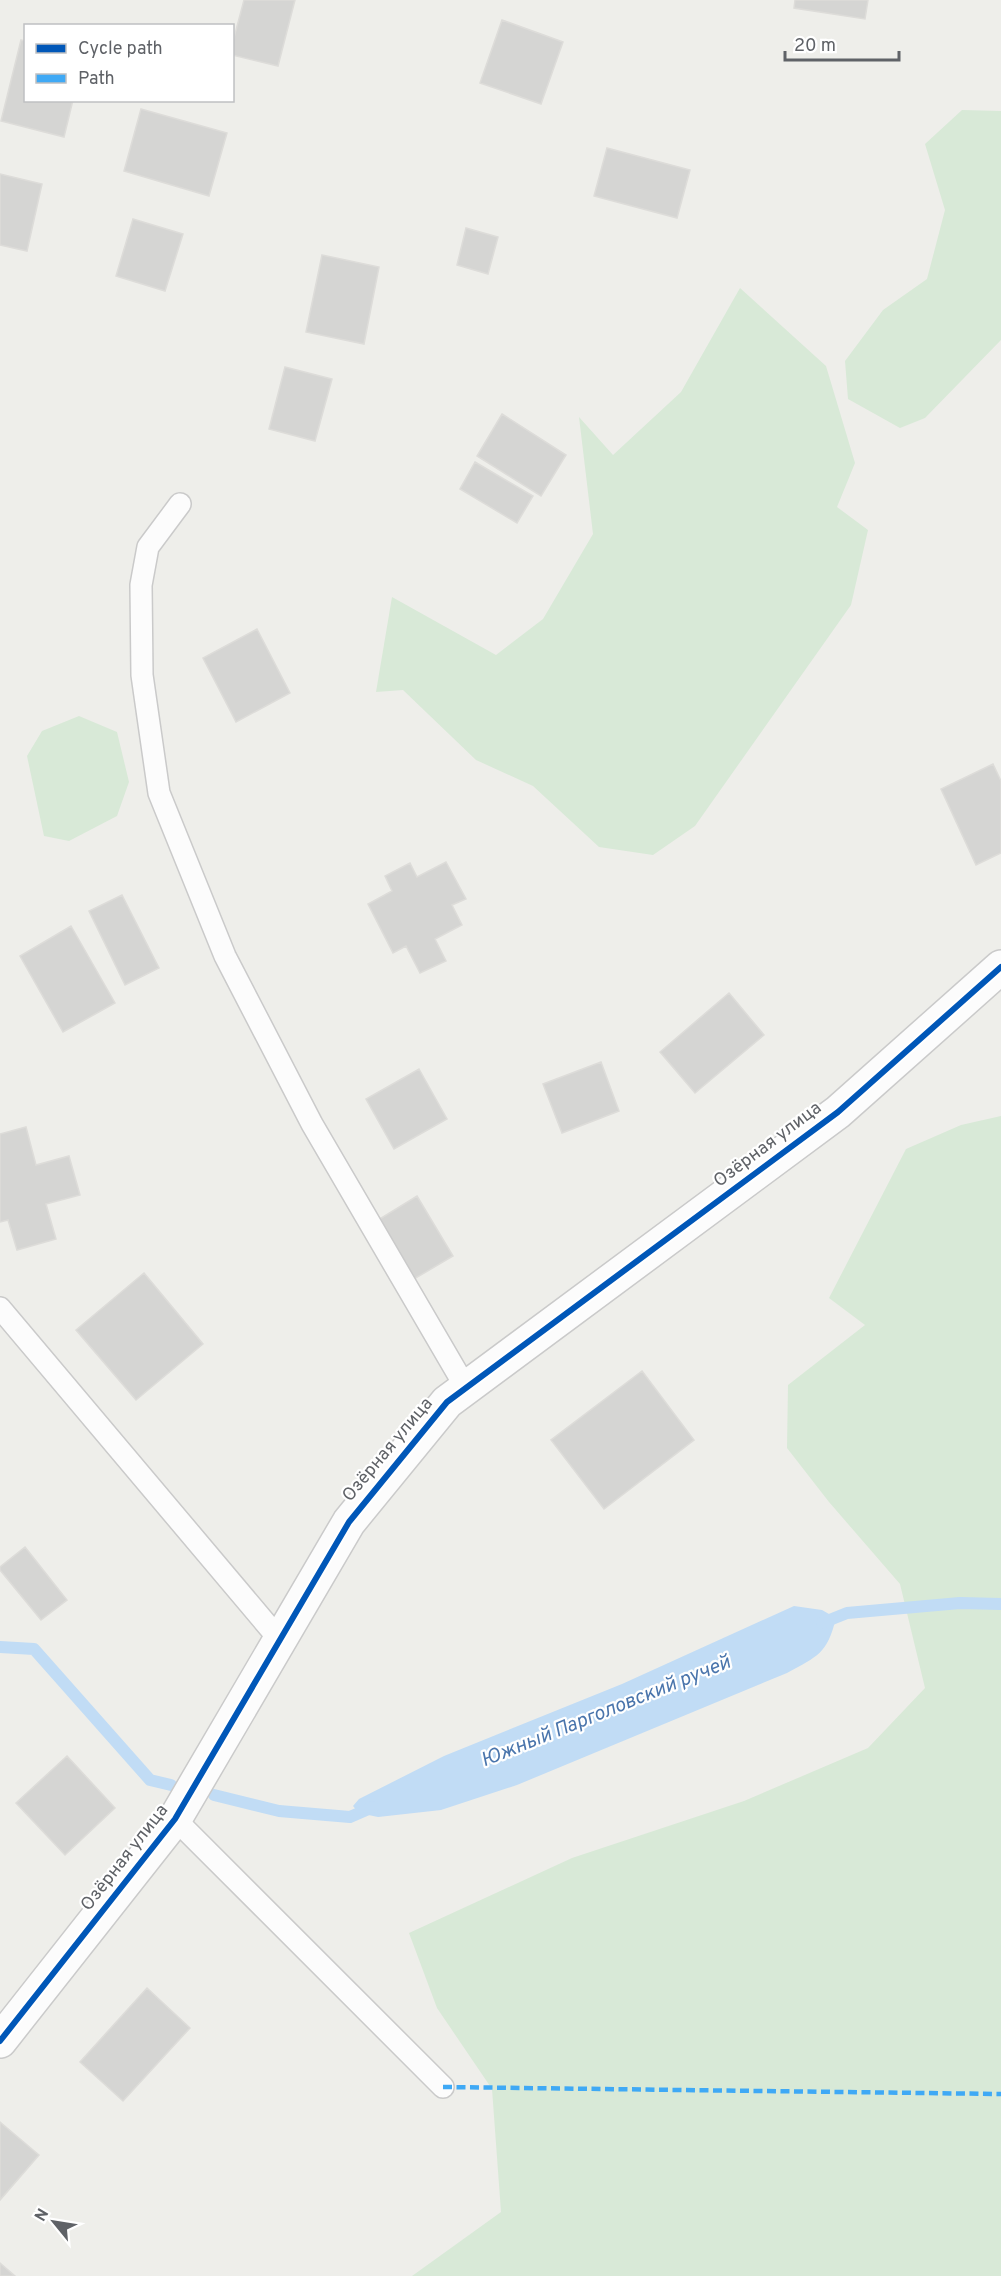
<svg xmlns="http://www.w3.org/2000/svg" width="1001" height="2276" font-family="Overpass,sans-serif">
  <rect width="100%" height="100%" fill="#eeeeea"/>
  <path fill="#d8e9d7" d="M962,110L1001,111V340L925,418L900,428L848,399L845,361L883,310L927,279L945,210L925,144Z
    M740,288L826,366L855,463L837,507L868,530L851,605L695,826L653,855L599,847L533,786L476,760L403,690L376,692L392,597L496,655L543,619L593,534L579,417L613,455L681,392Z
    M79,716L117,732L129,782L117,816L69,841L44,836L27,756L42,731Z
    M1001,1116V2276H412L501,2212L492,2089L437,2008L409,1933L572,1858L744,1801L868,1748L925,1688L900,1584L829,1502L787,1448L788,1385L865,1325L829,1298L906,1149L961,1125Z"/>
  <path fill="#c1dcf5" d="M794,1606L822,1610L836,1618C827,1654 818,1656 787,1673L517,1785L441,1810L378,1817L359,1813L353,1806L359,1799L444,1756L622,1684Z"/>
  <g fill="none" stroke-linecap="round" stroke-linejoin="round">
    <path stroke="#c1dcf5" stroke-width="12" d="M822,1623L847,1613L960,1603L1001,1604
      M0,1647L34,1649L150,1780L171,1785
      M214,1795L279,1811L350,1817L373,1807"/>
  </g>
  <path fill="#d5d5d3" stroke="#dddcd9" stroke-width="1.5" d="M244,0H295L278,66L232,55V45Z
    M795,0H868L865,19L794,8Z
    M502,20L563,42L541,104L480,83Z
    M21,40L26,41V100H73L64,137L1,121Z
    M141,109L227,133L209,196L124,171Z
    M607,148L690,170L677,218L594,196Z
    M0,174L42,184L27,251L0,245Z
    M133,219L183,234L165,291L116,276Z
    M466,228L498,237L488,274L457,265Z
    M322,255L379,267L364,344L306,332Z
    M285,367L332,379L315,441L269,429Z
    M502,414L566,455L541,496L477,456Z
    M475,462L533,496L517,523L460,489Z
    M257,629L290,693L236,722L203,658Z
    M993,764L1001,781V853L976,865L941,789Z
    M446,862L466,899L452,905L462,925L435,939L446,961L420,973L406,946L393,953L368,904L392,891L385,876L410,863L417,877Z
    M122,895L159,968L125,985L89,911Z
    M71,926L115,1003L63,1032L20,956Z
    M729,993L764,1035L695,1093L660,1052Z
    M601,1062L619,1111L562,1133L543,1084Z
    M419,1069L447,1119L394,1149L366,1099Z
    M26,1127L36,1165L69,1156L80,1195L46,1204L56,1239L17,1250L8,1220L0,1222V1134Z
    M417,1196L453,1256L414,1279L378,1220Z
    M144,1273L203,1344L136,1400L76,1330Z
    M642,1371L694,1440L604,1509L551,1440Z
    M25,1547L67,1600L41,1620L0,1570V1567Z
    M67,1756L115,1808L65,1855L16,1803Z
    M147,1988L190,2028L123,2101L80,2062Z
    M0,2122L39,2155L0,2200Z
    M0,2263L15,2276H0Z"/>
  <g fill="none" stroke-linecap="round" stroke-linejoin="round">
    <g stroke="#cacaca" stroke-width="24">
      <path id="lane" d="M180,504L148,547L141,585L142,675L159,793L225,956L312,1124L466,1388
        M0,1308L279,1639
        M175,1819L443,2087"/>
    </g>
    <g stroke="#cacaca" stroke-width="36">
      <path id="street" d="M0,2041L175,1819L349,1522L447,1402L838,1112L1001,967"/>
    </g>
    <use href="#lane" stroke="#fcfcfc" stroke-width="21"/>
    <use href="#street" stroke="#fcfcfc" stroke-width="33"/>
    <path stroke="#3fa9f5" stroke-width="4.5" stroke-dasharray="9 4.5" stroke-linecap="butt" d="M443,2087L1001,2094"/>
    <g stroke="#fff" stroke-width="10">
      <path id="cycleway" d="M0,2041L175,1819L349,1522L447,1402L838,1112L1001,967"/>
    </g>
    <use href="#cycleway" stroke="#0057b8" stroke-width="6"/>
  </g>
  <g text-anchor="middle" dominant-baseline="central" stroke-width="4.5" stroke-linejoin="round" paint-order="stroke">
    <g font-size="18" fill="#5f6267" stroke="#fff">
      <text transform="translate(768 1145) rotate(-37)">Озёрная улица</text>
      <text transform="translate(388 1450) rotate(-50)">Озёрная улица</text>
      <text transform="translate(125 1858) rotate(-52)">Озёрная улица</text>
    </g>
    <g font-size="20" font-style="italic" fill="#4a75ac" stroke="#fff">
      <text transform="translate(606 1712) rotate(-22)">Южный Парголовский ручей</text>
    </g>
  </g>
  <rect x="24" y="24" width="210" height="78" fill="#ffffff" stroke="#bfc0c2" stroke-width="1.5"/>
  <rect x="36" y="44" width="30" height="9" fill="#0057b8" stroke="#bfc0c2" stroke-width="1.5"/>
  <text x="78" y="54" font-size="18" fill="#5f6267">Cycle path</text>
  <rect x="36" y="74" width="30" height="9" fill="#3fa9f5" stroke="#bfc0c2" stroke-width="1.5"/>
  <text x="78" y="84" font-size="18" fill="#5f6267">Path</text>
  <g transform="translate(54 2222) rotate(300)" stroke="#ffffff" stroke-width="4.5" paint-order="stroke">
  <path d="M0-4.5L10 22L0 15L-10 22Z" fill="#5f6267"/>
  <text y="-9" font-size="16" font-weight="bold" text-anchor="middle" fill="#5f6267">N</text>
  </g>
  <path d="M785 51v9h114v-9" fill="none" stroke="#5f6267" stroke-width="3"/>
  <text x="794" y="51" font-size="18" fill="#5f6267" stroke="#ffffff" stroke-width="4.5" paint-order="stroke">20 m</text>
</svg>
